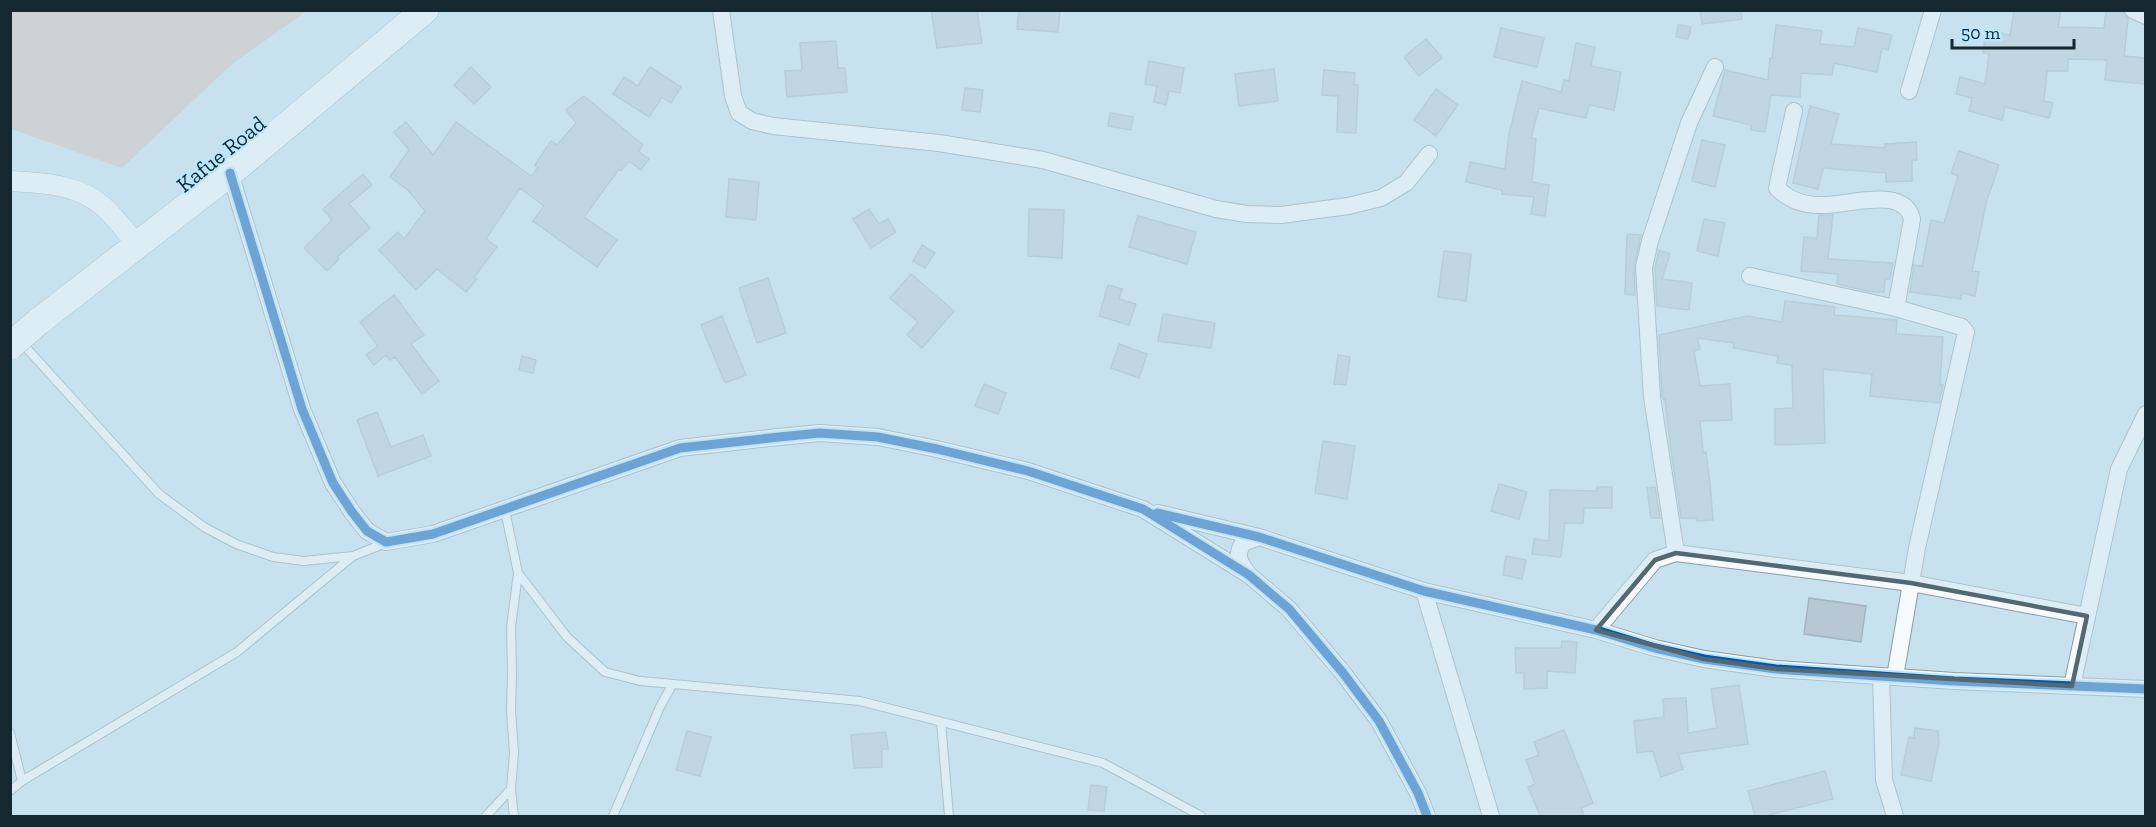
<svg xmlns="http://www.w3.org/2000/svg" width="2156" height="827" font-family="'Zilla Slab',serif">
  <rect width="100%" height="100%" fill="#c8e1ee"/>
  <path fill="#d0bfb6" d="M10,11L11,10L307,11L232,64L122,168L11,129Z"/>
  <path fill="#b7c8d4" stroke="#a3b4c0" stroke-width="1.5" d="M931,10H977L982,43L937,48Z
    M1019,10H1060L1058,32L1017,29Z
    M1700,10H1741L1742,19L1702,24Z
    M2014,10H2061L2058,27L2104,28L2106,10L2123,12L2128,19L2124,56L2145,58V84L2105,80L2107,60L2068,59V71H2047L2044,101L2053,103L2049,118L2005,107L2002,120L1969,111L1972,98L1956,94L1960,77L1985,84L1989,54L1983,53L1986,31L2010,35Z
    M1678,25L1691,27L1688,39L1676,37Z
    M1776,25L1822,31L1820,44L1854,47L1858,28L1892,35L1888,50L1882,48L1877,72L1834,63L1832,75L1801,73L1800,97L1771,95L1765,132L1751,130V125L1713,116L1725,70L1768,80L1770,58H1772Z
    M1501,28L1544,38L1537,67L1494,57Z
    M1426,39L1442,58L1419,76L1404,57Z
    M836,41L838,68H845L847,92L787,97L785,71L802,70L800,43Z
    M1576,43L1595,47L1591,66L1621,72L1614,110L1589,105L1586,118L1539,108L1531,138L1536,139L1532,182L1549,185L1545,216L1531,214L1534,197L1502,194V190L1466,182L1470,162L1505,169L1509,134L1522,81L1561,92L1564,80L1569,81Z
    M1149,61L1184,68L1180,93L1169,91L1166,105L1154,102L1157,86L1145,84Z
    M471,67L491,87L474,104L454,85Z
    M650,67L681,87L671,103L662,97L649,117L613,94L624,77L638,86Z
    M1274,69L1278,101L1239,106L1235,74Z
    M1324,70L1355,73L1354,85H1358L1356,133L1337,132L1338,96L1322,95Z
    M965,88L983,90L980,112L962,110Z
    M1436,89L1458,105L1436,136L1414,120Z
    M584,96L643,145L638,151L649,159L641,170L629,161L621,171L619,169L584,217L617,240L597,267L533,221L544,206L520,188L486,239L497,247L474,277L477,279L466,292L437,269L416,290L379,250L398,232L404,239L425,211L408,190L390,177L409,150L394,132L406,122L433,155L456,122L531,176L538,168L535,165L551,141L557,145L576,123L566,110Z
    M1810,106L1839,114L1831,144L1885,148V144L1916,142L1917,160H1912V181L1886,182V173L1823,168L1818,189L1793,183Z
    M1110,113L1133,117L1131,130L1108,126Z
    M1702,140L1725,145L1715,187L1692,181Z
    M1959,151L1999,165L1987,200L1972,271L1979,272L1975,296L1962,293L1961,299L1910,292L1914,265L1922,266L1931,220L1944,223L1958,176L1951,173Z
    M363,174L372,185L349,204L370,228L337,257L339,259L327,271L304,248L332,220L323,209Z
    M729,179L759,182L756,220L726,217Z
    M869,209L879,224L888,219L896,232L871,248L853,219Z
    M1029,209L1064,210L1062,258L1028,256Z
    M1819,215H1833L1828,259L1893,263L1890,279H1885L1884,292H1871L1837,284L1838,274L1801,271L1804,237L1817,238Z
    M1138,216L1196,232L1187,264L1129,247Z
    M1704,219L1725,223L1718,256L1697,251Z
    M1627,234L1641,235L1634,265L1635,295L1625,294Z
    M922,245L935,253L925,268L913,261Z
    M1659,250L1670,254L1662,279L1692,283L1689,310L1657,306L1655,268Z
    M1444,251L1471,254L1466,301L1438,297Z
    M911,274L954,311L922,348L907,335L918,322L890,298Z
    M768,278L786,333L757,343L739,288Z
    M1108,285L1122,289L1119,299L1136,304L1129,325L1099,316Z
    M394,295L424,335L411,344L439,381L422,394L395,357L390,360L386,355L374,365L366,355L378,346L360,322Z
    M1785,301L1835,307L1834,315L1897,320L1896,334L1943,337L1940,385H1943L1939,403L1870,396L1872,374L1823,369L1825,443L1775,445V409L1793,408L1792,365L1777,363L1778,356L1733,348L1734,343L1697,338L1700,349L1694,351L1700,386L1730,384L1732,420L1700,421L1703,453L1706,452L1710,483L1713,520L1697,521L1696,518H1681L1670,443L1665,399H1663L1662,396L1659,335L1747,316L1782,322Z
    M1163,314L1215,323L1211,348L1158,341Z
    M722,316L746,375L725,383L701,325Z
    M1119,344L1147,354L1139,378L1111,368Z
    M1338,355L1350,357L1346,385L1334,384Z
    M522,356L536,360L533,373L519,370Z
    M984,384L1006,393L998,414L975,406Z
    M377,412L391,447L423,435L431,456L378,476L357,420Z
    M1323,441L1355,446L1347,499L1315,493Z
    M1499,484L1527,492L1519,519L1491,511Z
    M1597,487H1612V508H1584L1583,523H1565L1561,557L1532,554L1534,539L1549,541L1550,490L1597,491Z
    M1655,487L1660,518H1651L1647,488Z
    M1506,556L1526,560L1522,579L1503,575Z
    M1809,598L1866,606L1861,642L1804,634Z
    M1562,641L1577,642L1575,673L1547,671V688L1524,689V673H1516L1515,648H1561Z
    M1739,685L1748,744L1678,754L1683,769L1661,777L1653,751L1637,753L1634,721L1664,717L1663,699L1686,698L1688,733L1717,728L1711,689Z
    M1915,728L1938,731L1939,743L1931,781L1901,775L1909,737L1914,738Z
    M1564,730L1593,803L1581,808L1584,816H1540L1528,787L1535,784L1526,760L1539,755L1534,742Z
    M687,731L711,737L700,776L676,770Z
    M886,732L888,749H882V767L854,768L851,735Z
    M1825,771L1833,799L1765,816H1755L1748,791Z
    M1091,785L1107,787L1104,811L1088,810Z"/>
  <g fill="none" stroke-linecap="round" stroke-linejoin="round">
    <g stroke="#899ca5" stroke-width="10">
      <path id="service" d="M21,342L159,494L204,527L236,544L273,557L304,561L353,556L386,543
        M505,510L518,573L511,627L512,673L511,711L514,753L511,789L514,816
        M518,573L567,637L605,672L640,681L860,701L1103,763L1201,816
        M941,722L949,816
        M10,733L22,781L10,791
        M22,781L237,652L353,556
        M486,816L511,789
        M613,816L660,707L672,685"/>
    </g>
    <g stroke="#899ca5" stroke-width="18">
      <path id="minor" d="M721,10L733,96L739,113L752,121L773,126L939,143L1043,160L1216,209L1247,214L1281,215L1348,206L1381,198L1406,183L1429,154
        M2133,10L2146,16
        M1909,91L1933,10
        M1794,111L1777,188C1788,199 1803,205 1819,205C1844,207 1904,184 1912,219L1896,308
        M230,173L302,409L333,483L352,512L367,531L386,542L433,534L680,448L779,437L820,433L878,437L937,449L1028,471L1143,509L1249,575L1289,609L1343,673L1379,721L1418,793L1427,816
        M1750,276L1896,308L1962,327L1966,332L1917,548L1895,677
        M1158,513L1259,537L1424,591L1596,630L1655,648L1704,659L1776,669L1954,681L2146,689
        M1676,553L1911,583L2087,616
        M1248,574C1240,562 1235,556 1243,543L1259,537
        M1424,591L1491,816
        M1596,630L1655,560L1676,553L1652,397L1644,267L1650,241L1689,123L1715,67
        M1881,676L1884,780L1895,816
        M2072,686L2119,469L2146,414"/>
    </g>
    <g stroke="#899ca5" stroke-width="21">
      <path id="tertiary" d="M10,181C43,183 78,184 104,207C116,218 127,233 138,246"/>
    </g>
    <g stroke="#899ca5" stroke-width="28">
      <path id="trunk" d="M38,322L230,173L425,10"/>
    </g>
    <use href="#service" stroke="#f7fafc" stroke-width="8"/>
    <use href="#minor" stroke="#f7fafc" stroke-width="16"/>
    <use href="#tertiary" stroke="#f7fafc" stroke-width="20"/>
    <use href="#trunk" stroke="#f7fafc" stroke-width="27"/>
    <g stroke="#899ca5" stroke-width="28" stroke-linecap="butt">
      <path id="trunk-bridge" d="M10,346L38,322"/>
    </g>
    <use href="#trunk-bridge" stroke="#f7fafc" stroke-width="27"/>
    <g stroke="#b9e7fd" stroke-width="13">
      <path id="cycleway" d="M230,173L302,409L333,483L352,512L367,531L386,542L433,534L680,448L779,437L820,433L878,437L937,449L1028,471L1143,509L1249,575L1289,609L1343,673L1379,721L1418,793L1427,816
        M1157,513L1259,537L1424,591L1596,630L1655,648L1704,659L1776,669L1954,681L2146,689"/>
    </g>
    <use href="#cycleway" stroke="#0057b8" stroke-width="9"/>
  </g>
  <path d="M0 0H2156V827H0ZM1676,553L1911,583L2087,616L2072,686L1776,669L1704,659L1596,630L1655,560Z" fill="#c8e1ee" fill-opacity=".55" fill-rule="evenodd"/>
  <path fill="none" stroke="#546872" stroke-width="4.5" stroke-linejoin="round" d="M1676,553L1911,583L2087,616L2072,686L1776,669L1704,659L1596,630L1655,560Z"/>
  <g text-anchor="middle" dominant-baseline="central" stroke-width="4.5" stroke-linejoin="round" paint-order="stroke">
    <g font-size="22" fill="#15272f" stroke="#b9e7fd">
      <text transform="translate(221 154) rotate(-39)">Kafue Road</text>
    </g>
  </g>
  <rect width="2156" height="827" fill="none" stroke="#15272f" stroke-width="24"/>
  <path d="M1952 39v9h122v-9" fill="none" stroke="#15272f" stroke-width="3"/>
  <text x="1961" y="39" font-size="18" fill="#15272f" stroke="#b9e7fd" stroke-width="4.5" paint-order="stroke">50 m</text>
</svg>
